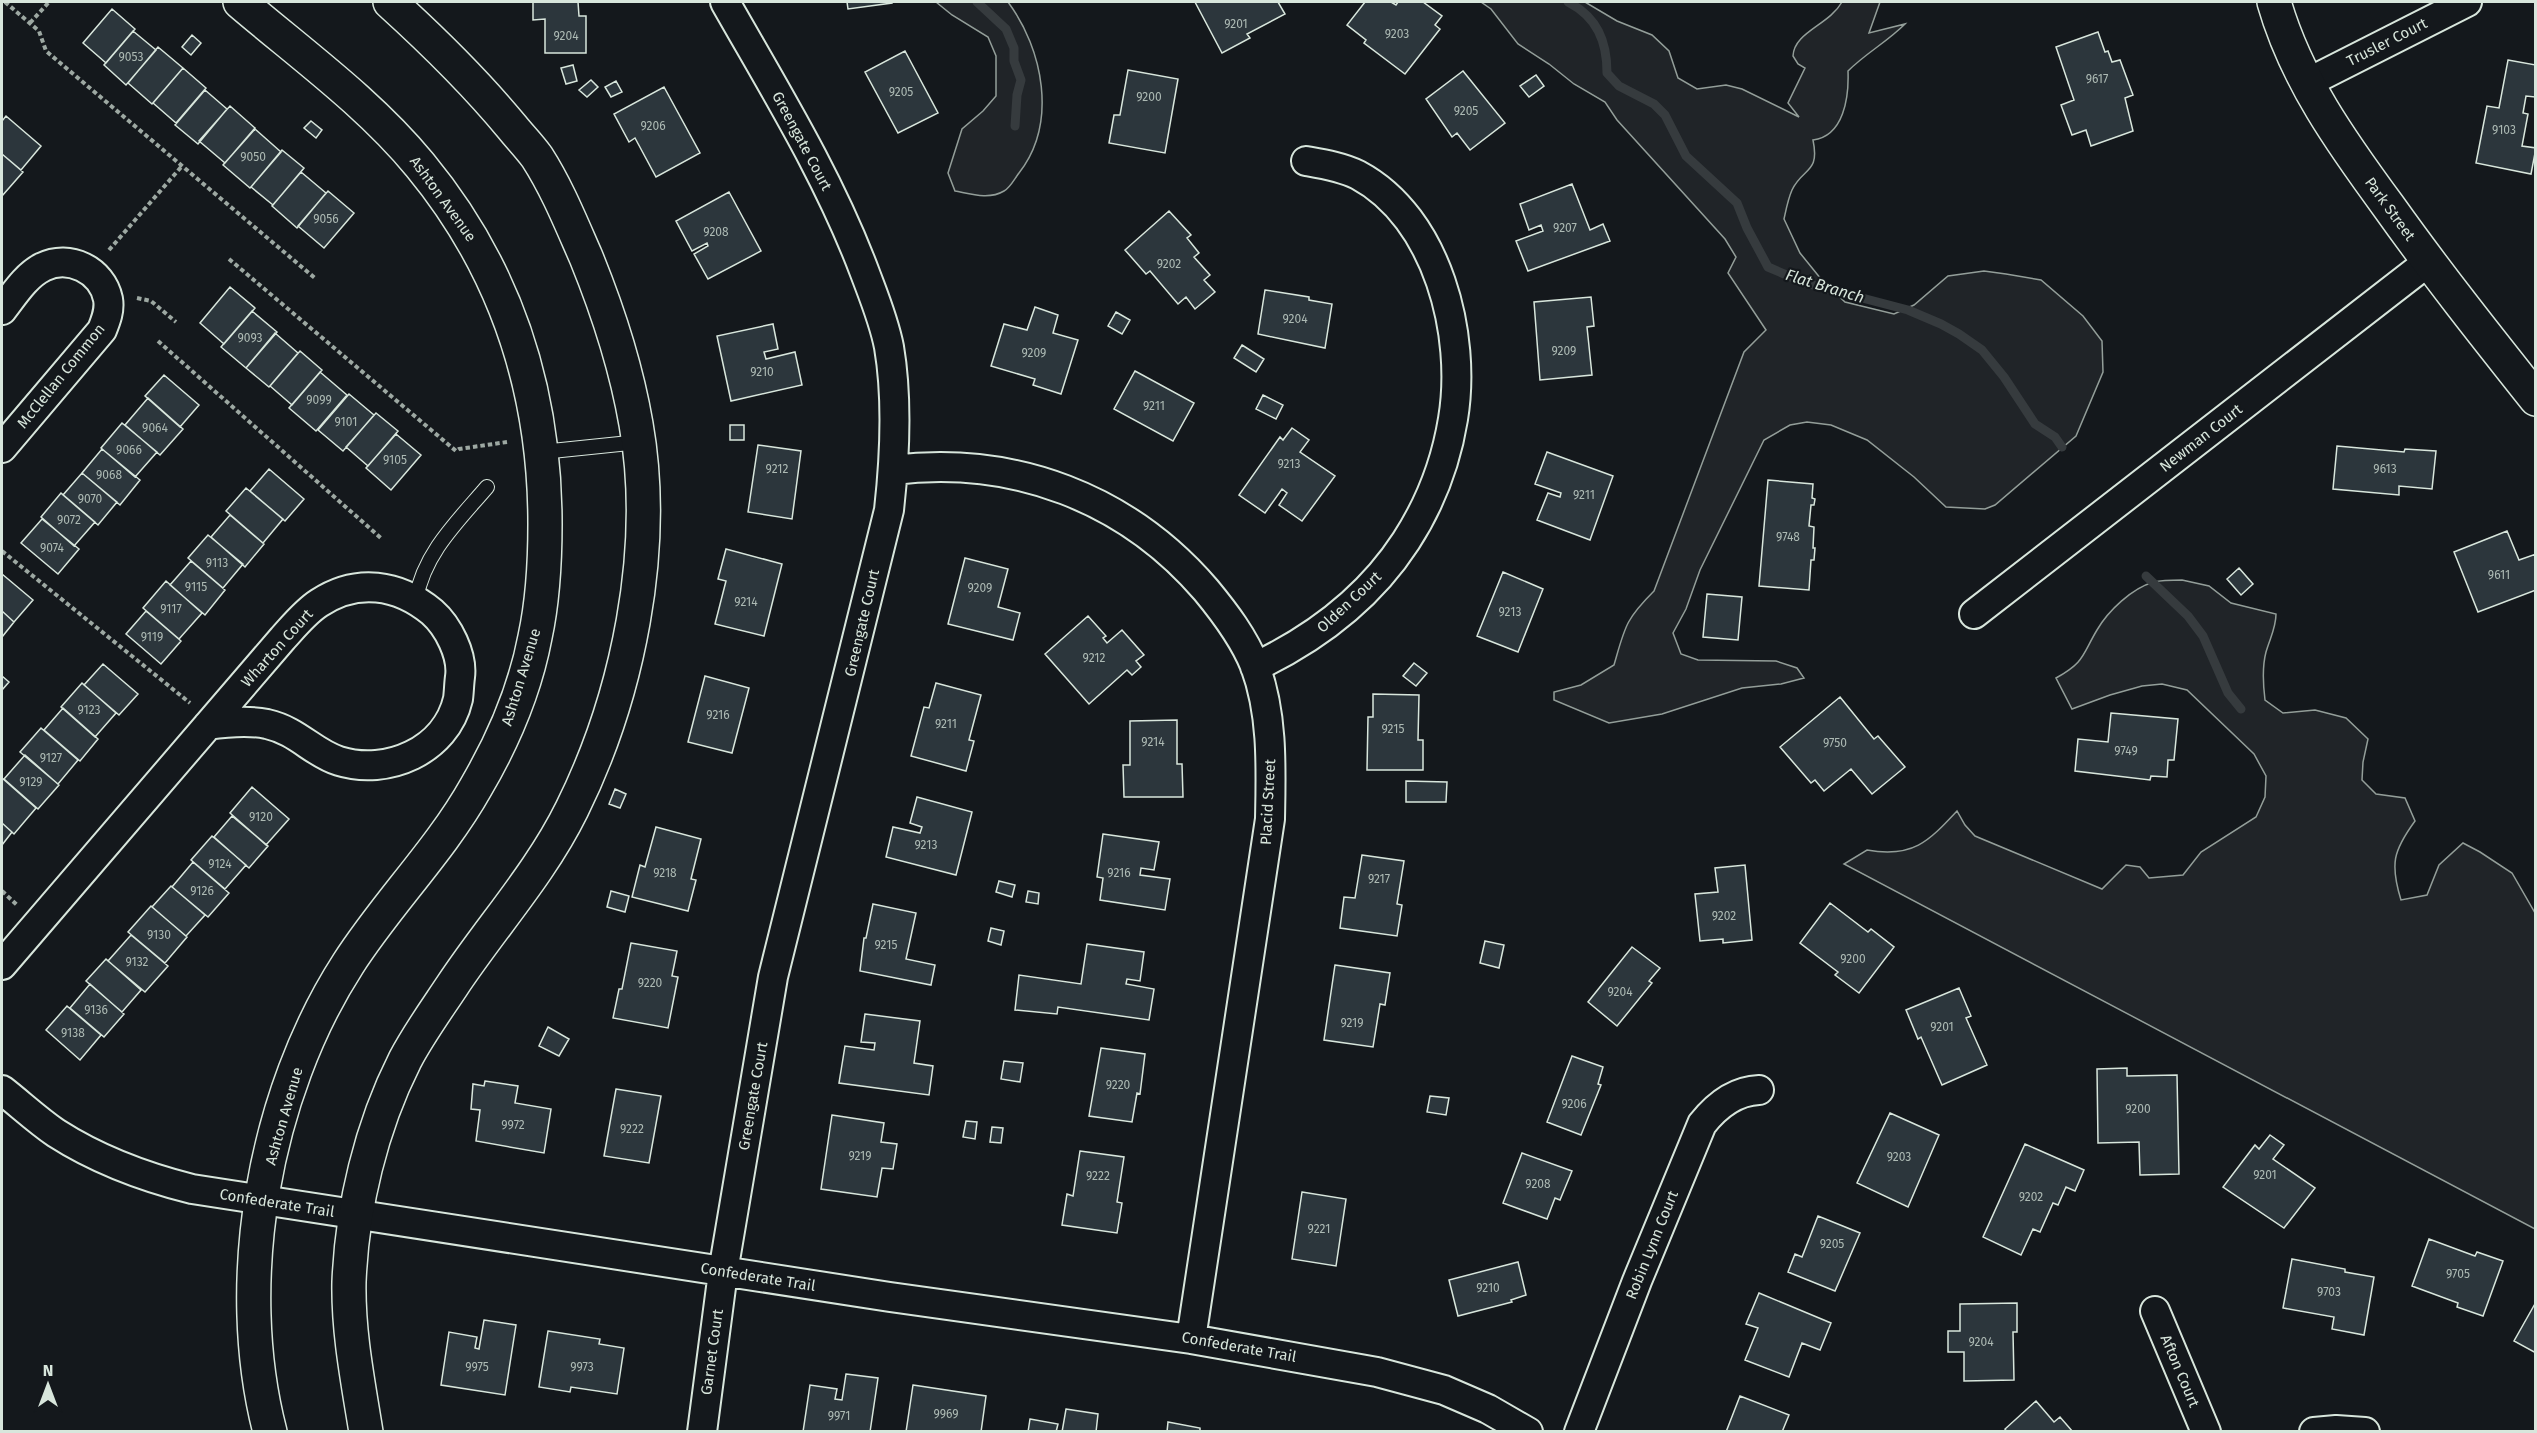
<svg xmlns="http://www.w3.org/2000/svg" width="2537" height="1433" font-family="'Fira Sans',sans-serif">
  <rect width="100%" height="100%" fill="#14181c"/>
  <path fill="#202428" stroke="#939e99" stroke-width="1.5" d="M936,2H1008C1043,49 1058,123 1019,173C1015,178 1010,188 1004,191C989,200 971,194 955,191L948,173L962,129L983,111L996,96V56L988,37L952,15Z
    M1481,2H1585L1617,21L1652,35L1669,51L1678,78L1697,89L1726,85L1742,89L1799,117L1788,103L1805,68L1798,64L1793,56C1794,32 1829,25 1842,2H1880L1869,33L1905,24C1887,42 1866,53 1848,71C1849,97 1844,136 1813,140C1820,174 1803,167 1792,190C1788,199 1786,210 1784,219L1800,253L1821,279L1845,302L1894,314L1914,305L1948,276L1984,271L2006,274L2041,280L2083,316L2102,341L2103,372L2076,436L1995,505L1985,509L1946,507L1914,477L1867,440L1831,425L1807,422L1790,425L1764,440L1700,570L1686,609L1673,633L1681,654L1698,660L1776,661L1797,668L1804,678L1781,684L1742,688L1662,714L1609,723L1554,700V692L1581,685L1614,665C1625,627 1625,620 1654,591L1744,352L1766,330L1728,273L1736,257L1725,239L1617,120L1605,102L1574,84L1549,64L1518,44L1491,9Z
    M2182,580L2209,586L2231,603L2276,614C2276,628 2270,638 2266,652C2262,667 2263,684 2265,700L2283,713L2315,710L2346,718L2368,739L2363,762L2362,780L2376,794L2405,798L2415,821C2393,851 2390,864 2401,900L2427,895L2439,865L2463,843L2480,852L2512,873L2535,913V1229L1844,864L1867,850C1913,858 1928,842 1957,811L1965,825L1975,836L2102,889L2126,865L2140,867L2149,878L2183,875L2201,852L2256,817L2265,797L2266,776L2254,754L2187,690L2162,684L2142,686L2110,695L2072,709L2056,678C2085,662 2082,655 2097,630C2108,611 2132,588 2154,582C2162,580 2173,580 2182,580Z"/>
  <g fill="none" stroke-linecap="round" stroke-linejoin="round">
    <path stroke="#363b3e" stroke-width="9" d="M977,2L1006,29L1014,48V61L1021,80L1017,95L1015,126
      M1568,2C1597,17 1607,41 1607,73L1619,86L1654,104L1665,115L1686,156L1737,203L1747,228L1768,267L1805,283L1908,310L1941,324L1959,334L1982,350L2004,377L2035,424L2055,437L2062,447
      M2146,576L2188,616L2203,636L2228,693L2241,709"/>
  </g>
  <path fill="#2c363c" stroke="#d8e6dc" stroke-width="1.5" d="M533,2H578L579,16H586V53H545V19L533,20Z
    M847,2H892V3L848,9Z
    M1195,2H1278L1285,14L1247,34L1250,38L1222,53Z
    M1365,2H1391L1396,5L1398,2H1423L1442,16L1435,25L1440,29L1405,74L1364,43L1366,40L1347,25Z
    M112,9L135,29L106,63L83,43Z
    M133,31L156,50L126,85L104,65Z
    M2098,32L2105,52L2108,51L2112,62L2120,60L2133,95L2125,98L2133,131L2091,146L2086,130L2072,135L2061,105L2074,100L2056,47Z
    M192,35L201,43L191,55L182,47Z
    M158,47L183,68L152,104L128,83Z
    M905,51L938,113L898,133L865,72Z
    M2508,60L2536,65L2535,97L2526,96L2523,113L2528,114L2522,146L2536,148L2531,174L2476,163L2487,106L2499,108Z
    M573,65L577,81L566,84L561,68Z
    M183,68L206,88L176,123L153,103Z
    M1128,70L1178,79L1165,153L1109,143L1114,115H1120Z
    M1463,71L1505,123L1470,150L1457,133L1452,137L1426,99Z
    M1536,75L1544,86L1529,97L1520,86Z
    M591,80L598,87L587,97L579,90Z
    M616,81L622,92L611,97L605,87Z
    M664,87L700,153L656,177L635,138L629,142L614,114Z
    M205,90L227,109L198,144L175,125Z
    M230,106L255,128L225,163L199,141Z
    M6,116L41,146L21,170L2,154V121Z
    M311,121L322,130L316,138L304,128Z
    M255,129L281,152L250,188L223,165Z
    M282,150L304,168L273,205L251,187Z
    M2,154L23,172L2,196Z
    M301,172L326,193L297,228L272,206Z
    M1572,184L1590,230L1603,224L1610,241L1528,271L1516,241L1543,231L1541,225L1529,230L1520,204Z
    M328,191L354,213L324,248L298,226Z
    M729,192L761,251L708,279L694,254L708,246L707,243L692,251L676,221Z
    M1169,211L1191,235L1187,238L1199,253L1194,257L1210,275L1204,280L1215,292L1195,309L1186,297L1178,304L1150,271L1146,274L1125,250Z
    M230,287L255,308L224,344L200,323Z
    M1265,290L1309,297V300L1332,304L1325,348L1258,334Z
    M1591,297L1594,326L1587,327L1592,375L1540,380L1534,302Z
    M1035,307L1058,315L1053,333L1078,340L1061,394L1033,385L1035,379L991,366L1004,324L1027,330Z
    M252,311L277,332L246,368L221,347Z
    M1116,312L1130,320L1122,334L1108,326Z
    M773,324L778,349L764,352L766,359L795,352L802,385L731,401L717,336Z
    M275,333L298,353L269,387L246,368Z
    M1242,345L1264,359L1256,372L1234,358Z
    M300,351L322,370L292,405L270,386Z
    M1135,371L1194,403L1173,441L1114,409Z
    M320,372L347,395L316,431L289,408Z
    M164,375L199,405L180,427L145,396Z
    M349,394L374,415L343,451L318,430Z
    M1263,395L1283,405L1276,419L1256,409Z
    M148,398L183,429L160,455L125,425Z
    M376,413L398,431L368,466L346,447Z
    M122,423L157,452L135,477L101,448Z
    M730,425H744V440H730Z
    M1292,428L1309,440L1300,452L1335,476L1302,521L1279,505L1287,493L1282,489L1265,513L1239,495L1280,437L1283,440Z
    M396,434L421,455L391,490L366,468Z
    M758,445L801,451L792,519L748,512Z
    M2337,446L2404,452L2405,449L2436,451L2432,489L2399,486V495L2333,489Z
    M102,449L140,480L120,505L82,473Z
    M1547,452L1613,476L1590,540L1537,520L1548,493L1560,497L1561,493L1535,484Z
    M269,469L304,499L285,521L250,491Z
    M82,473L117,502L98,525L63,495Z
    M1768,480L1813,484L1812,498L1815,499L1814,505H1811L1809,526L1814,527L1813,548H1815L1814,560H1811L1809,590L1759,586Z
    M246,488L283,519L263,543L226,511Z
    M61,493L95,522L74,546L41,517Z
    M230,515L264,544L245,567L211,537Z
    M42,519L79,549L58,574L21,543Z
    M2507,531L2519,560L2536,554V590L2478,612L2454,552Z
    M208,535L243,564L223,588L188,558Z
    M726,549L782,564L764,636L715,624L726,581L718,579Z
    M965,558L1008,569L998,607L1020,613L1013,640L948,624Z
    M191,561L225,590L205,615L170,585Z
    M2239,568L2253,584L2241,595L2227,579Z
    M1503,572L1543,589L1518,652L1477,636Z
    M2,574L33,600L14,622L2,611Z
    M166,581L202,613L179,639L143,608Z
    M1707,594L1742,597L1738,640L1703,637Z
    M2,611L14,622L2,637Z
    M146,611L181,641L161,664L126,634Z
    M1088,616L1106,636L1103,638L1107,643L1122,630L1144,655L1136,661L1141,667L1132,675L1127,670L1089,704L1045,654Z
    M1414,663L1427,673L1416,686L1403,676Z
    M103,664L138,694L119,715L84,685Z
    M2,676L9,682L2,690Z
    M705,676L749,688L732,753L688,742Z
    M82,683L116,713L95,737L61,707Z
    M936,683L981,695L969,740L974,741L966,771L911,756L924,707L929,708Z
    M1373,694L1419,695L1418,740H1423V770H1367L1368,717H1373Z
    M1840,697L1874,739L1878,736L1905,767L1872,794L1851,769L1824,791L1815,780L1811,783L1780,747Z
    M63,708L98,739L80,761L44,730Z
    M2111,713L2178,719L2174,760H2168L2167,777L2151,776L2150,780L2075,771L2078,739L2108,742Z
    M1177,720V764H1182L1183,797H1124L1123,765H1130V721Z
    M41,728L78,760L58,784L20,752Z
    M25,755L59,785L38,809L4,779Z
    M2,778L36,808L14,834L2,823Z
    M1406,781L1447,782L1446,802H1406Z
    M252,787L289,819L266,845L230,813Z
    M615,789L626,794L620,808L609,804Z
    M917,797L972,812L956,875L886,857L893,827L920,833L922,827L910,823Z
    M232,816L268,846L249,868L214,837Z
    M2,823L12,832L2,845Z
    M656,827L701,839L691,879L696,880L688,911L632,897L640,865L645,867Z
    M1103,834L1159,842L1154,870L1141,868L1140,875L1170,879L1165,910L1100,900L1103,878L1097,877Z
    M212,836L246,865L225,889L191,860Z
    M1362,855L1404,861L1397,904L1402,905L1397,936L1340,928L1344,897L1355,898Z
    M193,862L229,893L208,917L172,887Z
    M1745,865L1752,940L1723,943V939L1700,941L1695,894L1718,892L1715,868Z
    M999,881L1015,885L1012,897L996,892Z
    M171,886L205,915L186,936L152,907Z
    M611,891L629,896L625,912L607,907Z
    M1028,891L1039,893L1038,904L1026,902Z
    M1830,903L1868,932L1871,929L1894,947L1859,993L1835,975L1838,972L1800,943Z
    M873,904L916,913L906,959L935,965L931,985L860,971L864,938H866Z
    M151,906L187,937L165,963L128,932Z
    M991,928L1004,931L1001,945L988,941Z
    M131,935L168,966L145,992L108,961Z
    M1485,941L1504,945L1499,968L1480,963Z
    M631,943L677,951L672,976L678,977L668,1028L613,1018L619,989H622Z
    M1087,944L1144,952L1140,981L1127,979L1126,984L1154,989L1149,1020L1058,1007L1057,1014L1015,1010L1019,975L1081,984Z
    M1632,947L1660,968L1649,981L1652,983L1617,1026L1588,1002Z
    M106,959L141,990L122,1012L86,981Z
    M1335,965L1390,973L1385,1005L1380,1004L1373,1047L1324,1040Z
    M90,984L124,1014L104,1037L70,1008Z
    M1959,988L1971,1016L1966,1018L1987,1065L1942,1085L1921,1037L1918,1039L1906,1010Z
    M67,1006L101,1035L80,1060L46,1030Z
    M865,1014L920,1021L914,1063L933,1066L929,1095L839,1083L845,1046L874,1050L875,1043L861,1042Z
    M548,1027L569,1039L559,1056L539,1046Z
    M1101,1048L1145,1054L1140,1094L1137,1093L1132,1122L1089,1116Z
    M1572,1056L1603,1067L1598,1084L1601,1085L1581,1135L1547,1122Z
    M1004,1061L1023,1063L1020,1082L1001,1079Z
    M2127,1068V1076L2177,1075L2179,1174L2140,1175L2139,1142L2098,1143L2097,1069Z
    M485,1081L518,1086L515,1103L551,1109L544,1153L476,1141L480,1110L471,1109L473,1084L484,1086Z
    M616,1089L661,1096L649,1163L604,1156Z
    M1430,1096L1449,1098L1446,1115L1427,1112Z
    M1890,1113L1939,1135L1908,1207L1857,1183Z
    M832,1115L884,1123L881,1142L897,1144L893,1169L882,1168L877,1197L821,1189Z
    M966,1121L977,1122L975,1139L963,1137Z
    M992,1127L1003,1128L1001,1143L990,1142Z
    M2270,1135L2284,1145L2273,1159L2315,1188L2284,1228L2223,1187L2255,1145L2259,1149Z
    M2025,1144L2084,1170L2075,1191L2066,1187L2058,1205L2053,1203L2040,1232L2033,1229L2021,1255L1983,1237Z
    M1080,1151L1124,1157L1117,1202L1122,1203L1117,1233L1062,1225L1067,1194L1073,1196Z
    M1522,1153L1572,1171L1560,1200L1555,1198L1547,1219L1503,1203Z
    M1302,1192L1346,1199L1336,1266L1292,1259Z
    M1818,1216L1860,1233L1835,1291L1788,1272L1795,1254L1802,1257Z
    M2429,1239L2475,1256L2477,1252L2503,1261L2483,1316L2457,1307L2458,1303L2412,1286Z
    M2292,1259L2345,1269V1272L2374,1277L2364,1335L2332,1329L2334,1317L2283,1308Z
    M1518,1262L1526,1295L1511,1300L1512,1302L1458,1316L1449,1280Z
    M1759,1293L1831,1323L1820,1350L1802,1343L1789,1377L1745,1360L1758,1328L1746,1324Z
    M2536,1302V1353L2514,1341Z
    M2017,1303V1332H2013L2014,1380L1964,1381V1352H1948V1331H1960V1304Z
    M484,1320L516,1325L505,1395L441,1385L449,1332L477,1337L475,1348L479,1349Z
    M548,1331L600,1339L599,1344L624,1348L617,1394L571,1387L570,1392L539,1387Z
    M846,1374L878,1378L870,1432H803L810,1385L837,1389L835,1399L842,1400Z
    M913,1385L986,1396L981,1432H906Z
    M1740,1396L1789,1415L1782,1432H1726Z
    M2036,1401L2054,1422L2060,1417L2073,1432H2007L2005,1429Z
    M1066,1409L1098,1414L1096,1432H1062Z
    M1030,1419L1058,1424L1056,1432H1028Z
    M1168,1422L1200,1428V1432H1167Z"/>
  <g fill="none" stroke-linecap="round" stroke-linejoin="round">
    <g stroke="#d8e6dc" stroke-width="16">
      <path id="service" d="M542,452L639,442
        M416,599C424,553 458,521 487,487"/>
    </g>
    <g stroke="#d8e6dc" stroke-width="32">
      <path id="minor" d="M2307,83L2467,2
        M2,310C13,296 26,275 43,267C69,254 102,270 108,299C110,310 106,320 102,330L2,448
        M893,470C1014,455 1127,498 1206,590C1225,613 1244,638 1255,666C1273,714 1271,768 1270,819L1191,1339
        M1974,614L2428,262
        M1255,667C1316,638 1369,598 1406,541C1430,504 1446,462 1453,419C1467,335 1438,218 1358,175C1342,167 1323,164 1306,161
        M2,965L283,638C294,626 305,612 319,603C357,578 398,584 432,612C448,626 463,655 460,677C459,684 459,692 458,699C446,751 387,776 339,761C313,753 298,731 267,724C247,720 228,722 208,725
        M2,1090C20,1104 37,1120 56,1133C98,1160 144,1177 192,1189L890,1297L1191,1339L1377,1372L1444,1390L1488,1409L1528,1432
        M2155,1311L2206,1432
        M702,1432L723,1272L773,977L889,510C895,456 898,400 889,347C884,321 874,297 865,273C829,177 775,90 725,2
        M1579,1432L1637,1281L1702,1124C1717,1105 1735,1091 1759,1090
        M2314,1432L2336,1430L2365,1432"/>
    </g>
    <g stroke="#d8e6dc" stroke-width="36">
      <path id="tertiary" d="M240,2C301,54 369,103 420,165C506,269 545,390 545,524C545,562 543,600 535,637C525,690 503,741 476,787C440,851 387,903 348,964C264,1094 231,1282 270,1432
        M2274,2C2296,79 2342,143 2389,207C2436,273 2486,336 2536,399
        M366,1432C358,1382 348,1332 349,1282C352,1207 371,1127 405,1060C418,1035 436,1010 452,986C491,927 540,874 572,809C628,696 658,549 636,424C626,366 608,311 586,257C571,223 557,188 537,157C529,146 520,137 512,127C474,81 433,41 390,2"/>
    </g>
    <path stroke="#9da8a2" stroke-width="4" stroke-dasharray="4.5 3" stroke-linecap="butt" d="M5,2L39,31L46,51L316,279
      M30,23L49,2
      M109,250L182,166
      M229,259L456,451L459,449L507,442
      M137,298L151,301L176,322
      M158,341L382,539
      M2,551L190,703
      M2,891L17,905"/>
    <use href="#service" stroke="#14181c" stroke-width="14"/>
    <use href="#minor" stroke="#14181c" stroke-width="28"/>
    <use href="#tertiary" stroke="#14181c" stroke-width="33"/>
  </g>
  <g text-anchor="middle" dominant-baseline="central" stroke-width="4.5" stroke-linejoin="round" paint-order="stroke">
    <g font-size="12" fill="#adbab4">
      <text x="1236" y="24">9201</text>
      <text x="1397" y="34">9203</text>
      <text x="566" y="36">9204</text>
      <text x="131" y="57">9053</text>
      <text x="2097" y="79">9617</text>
      <text x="901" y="92">9205</text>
      <text x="1149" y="97">9200</text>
      <text x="1466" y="111">9205</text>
      <text x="653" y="126">9206</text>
      <text x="2504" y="130">9103</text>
      <text x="253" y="157">9050</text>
      <text x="326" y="219">9056</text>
      <text x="1565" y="228">9207</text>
      <text x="716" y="232">9208</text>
      <text x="1169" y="264">9202</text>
      <text x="1295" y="319">9204</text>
      <text x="250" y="338">9093</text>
      <text x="1564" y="351">9209</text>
      <text x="1034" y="353">9209</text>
      <text x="762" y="372">9210</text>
      <text x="319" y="400">9099</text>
      <text x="1154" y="406">9211</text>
      <text x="346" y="422">9101</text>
      <text x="155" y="428">9064</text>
      <text x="129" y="450">9066</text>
      <text x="395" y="460">9105</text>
      <text x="1289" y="464">9213</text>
      <text x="777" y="469">9212</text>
      <text x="2385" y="469">9613</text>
      <text x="109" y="475">9068</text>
      <text x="1584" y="495">9211</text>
      <text x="90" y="499">9070</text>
      <text x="69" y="520">9072</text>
      <text x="1788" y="537">9748</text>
      <text x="52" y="548">9074</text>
      <text x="217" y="563">9113</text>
      <text x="2499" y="575">9611</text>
      <text x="196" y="587">9115</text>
      <text x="980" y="588">9209</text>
      <text x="746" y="602">9214</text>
      <text x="171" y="609">9117</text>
      <text x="1510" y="612">9213</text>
      <text x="152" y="637">9119</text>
      <text x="1094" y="658">9212</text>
      <text x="89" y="710">9123</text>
      <text x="718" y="715">9216</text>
      <text x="946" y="724">9211</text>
      <text x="1393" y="729">9215</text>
      <text x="1153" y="742">9214</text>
      <text x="1835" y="743">9750</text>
      <text x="2126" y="751">9749</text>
      <text x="51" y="758">9127</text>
      <text x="31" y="782">9129</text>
      <text x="261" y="817">9120</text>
      <text x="926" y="845">9213</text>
      <text x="220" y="864">9124</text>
      <text x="665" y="873">9218</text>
      <text x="1119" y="873">9216</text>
      <text x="1379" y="879">9217</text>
      <text x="202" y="891">9126</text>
      <text x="1724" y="916">9202</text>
      <text x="159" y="935">9130</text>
      <text x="886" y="945">9215</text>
      <text x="1853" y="959">9200</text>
      <text x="137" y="962">9132</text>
      <text x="650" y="983">9220</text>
      <text x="1620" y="992">9204</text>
      <text x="96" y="1010">9136</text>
      <text x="1352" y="1023">9219</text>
      <text x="1942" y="1027">9201</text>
      <text x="73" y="1033">9138</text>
      <text x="1118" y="1085">9220</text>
      <text x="1574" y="1104">9206</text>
      <text x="2138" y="1109">9200</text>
      <text x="513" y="1125">9972</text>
      <text x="632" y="1129">9222</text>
      <text x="860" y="1156">9219</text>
      <text x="1899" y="1157">9203</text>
      <text x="2265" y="1175">9201</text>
      <text x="1098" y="1176">9222</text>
      <text x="1538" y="1184">9208</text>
      <text x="2031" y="1197">9202</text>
      <text x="1319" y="1229">9221</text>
      <text x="1832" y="1244">9205</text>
      <text x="2458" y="1274">9705</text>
      <text x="1488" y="1288">9210</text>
      <text x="2329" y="1292">9703</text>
      <text x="1981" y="1342">9204</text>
      <text x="477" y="1367">9975</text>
      <text x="582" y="1367">9973</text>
      <text x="946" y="1414">9969</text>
      <text x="839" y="1416">9971</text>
    </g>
    <g font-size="15" fill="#d8e6dc" stroke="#14181c">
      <text transform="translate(2387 42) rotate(-27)">Trusler Court</text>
      <text transform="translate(802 141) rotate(62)">Greengate Court</text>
      <text transform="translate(443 199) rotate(54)">Ashton Avenue</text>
      <text transform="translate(2390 209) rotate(54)">Park Street</text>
      <text transform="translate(61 376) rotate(-51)">McClellan Common</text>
      <text transform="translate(2201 438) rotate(-38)">Newman Court</text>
      <text transform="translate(1349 602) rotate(-43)">Olden Court</text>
      <text transform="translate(862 623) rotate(-77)">Greengate Court</text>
      <text transform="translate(277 648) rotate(-48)">Wharton Court</text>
      <text transform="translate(521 677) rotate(-73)">Ashton Avenue</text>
      <text transform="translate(1268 802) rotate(-87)">Placid Street</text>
      <text transform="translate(753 1096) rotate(-80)">Greengate Court</text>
      <text transform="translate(284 1116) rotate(-74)">Ashton Avenue</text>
      <text transform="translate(277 1203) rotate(9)">Confederate Trail</text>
      <text transform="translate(1652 1245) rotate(-68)">Robin Lynn Court</text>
      <text transform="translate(758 1277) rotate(9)">Confederate Trail</text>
      <text transform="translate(1239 1347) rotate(10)">Confederate Trail</text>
      <text transform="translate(712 1352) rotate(-82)">Garnet Court</text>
      <text transform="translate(2180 1371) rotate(67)">Afton Court</text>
    </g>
    <g font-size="16" font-style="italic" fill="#d8e6dc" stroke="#14181c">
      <text transform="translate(1825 286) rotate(17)">Flat Branch</text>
    </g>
  </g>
  <rect width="2537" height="1433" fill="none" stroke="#d8e6dc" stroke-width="6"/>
  <g transform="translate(48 1385)" stroke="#14181c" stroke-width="4.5" paint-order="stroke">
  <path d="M0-4.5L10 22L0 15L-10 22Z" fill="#d8e6dc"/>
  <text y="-9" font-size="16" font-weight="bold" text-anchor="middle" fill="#d8e6dc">N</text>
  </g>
</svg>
